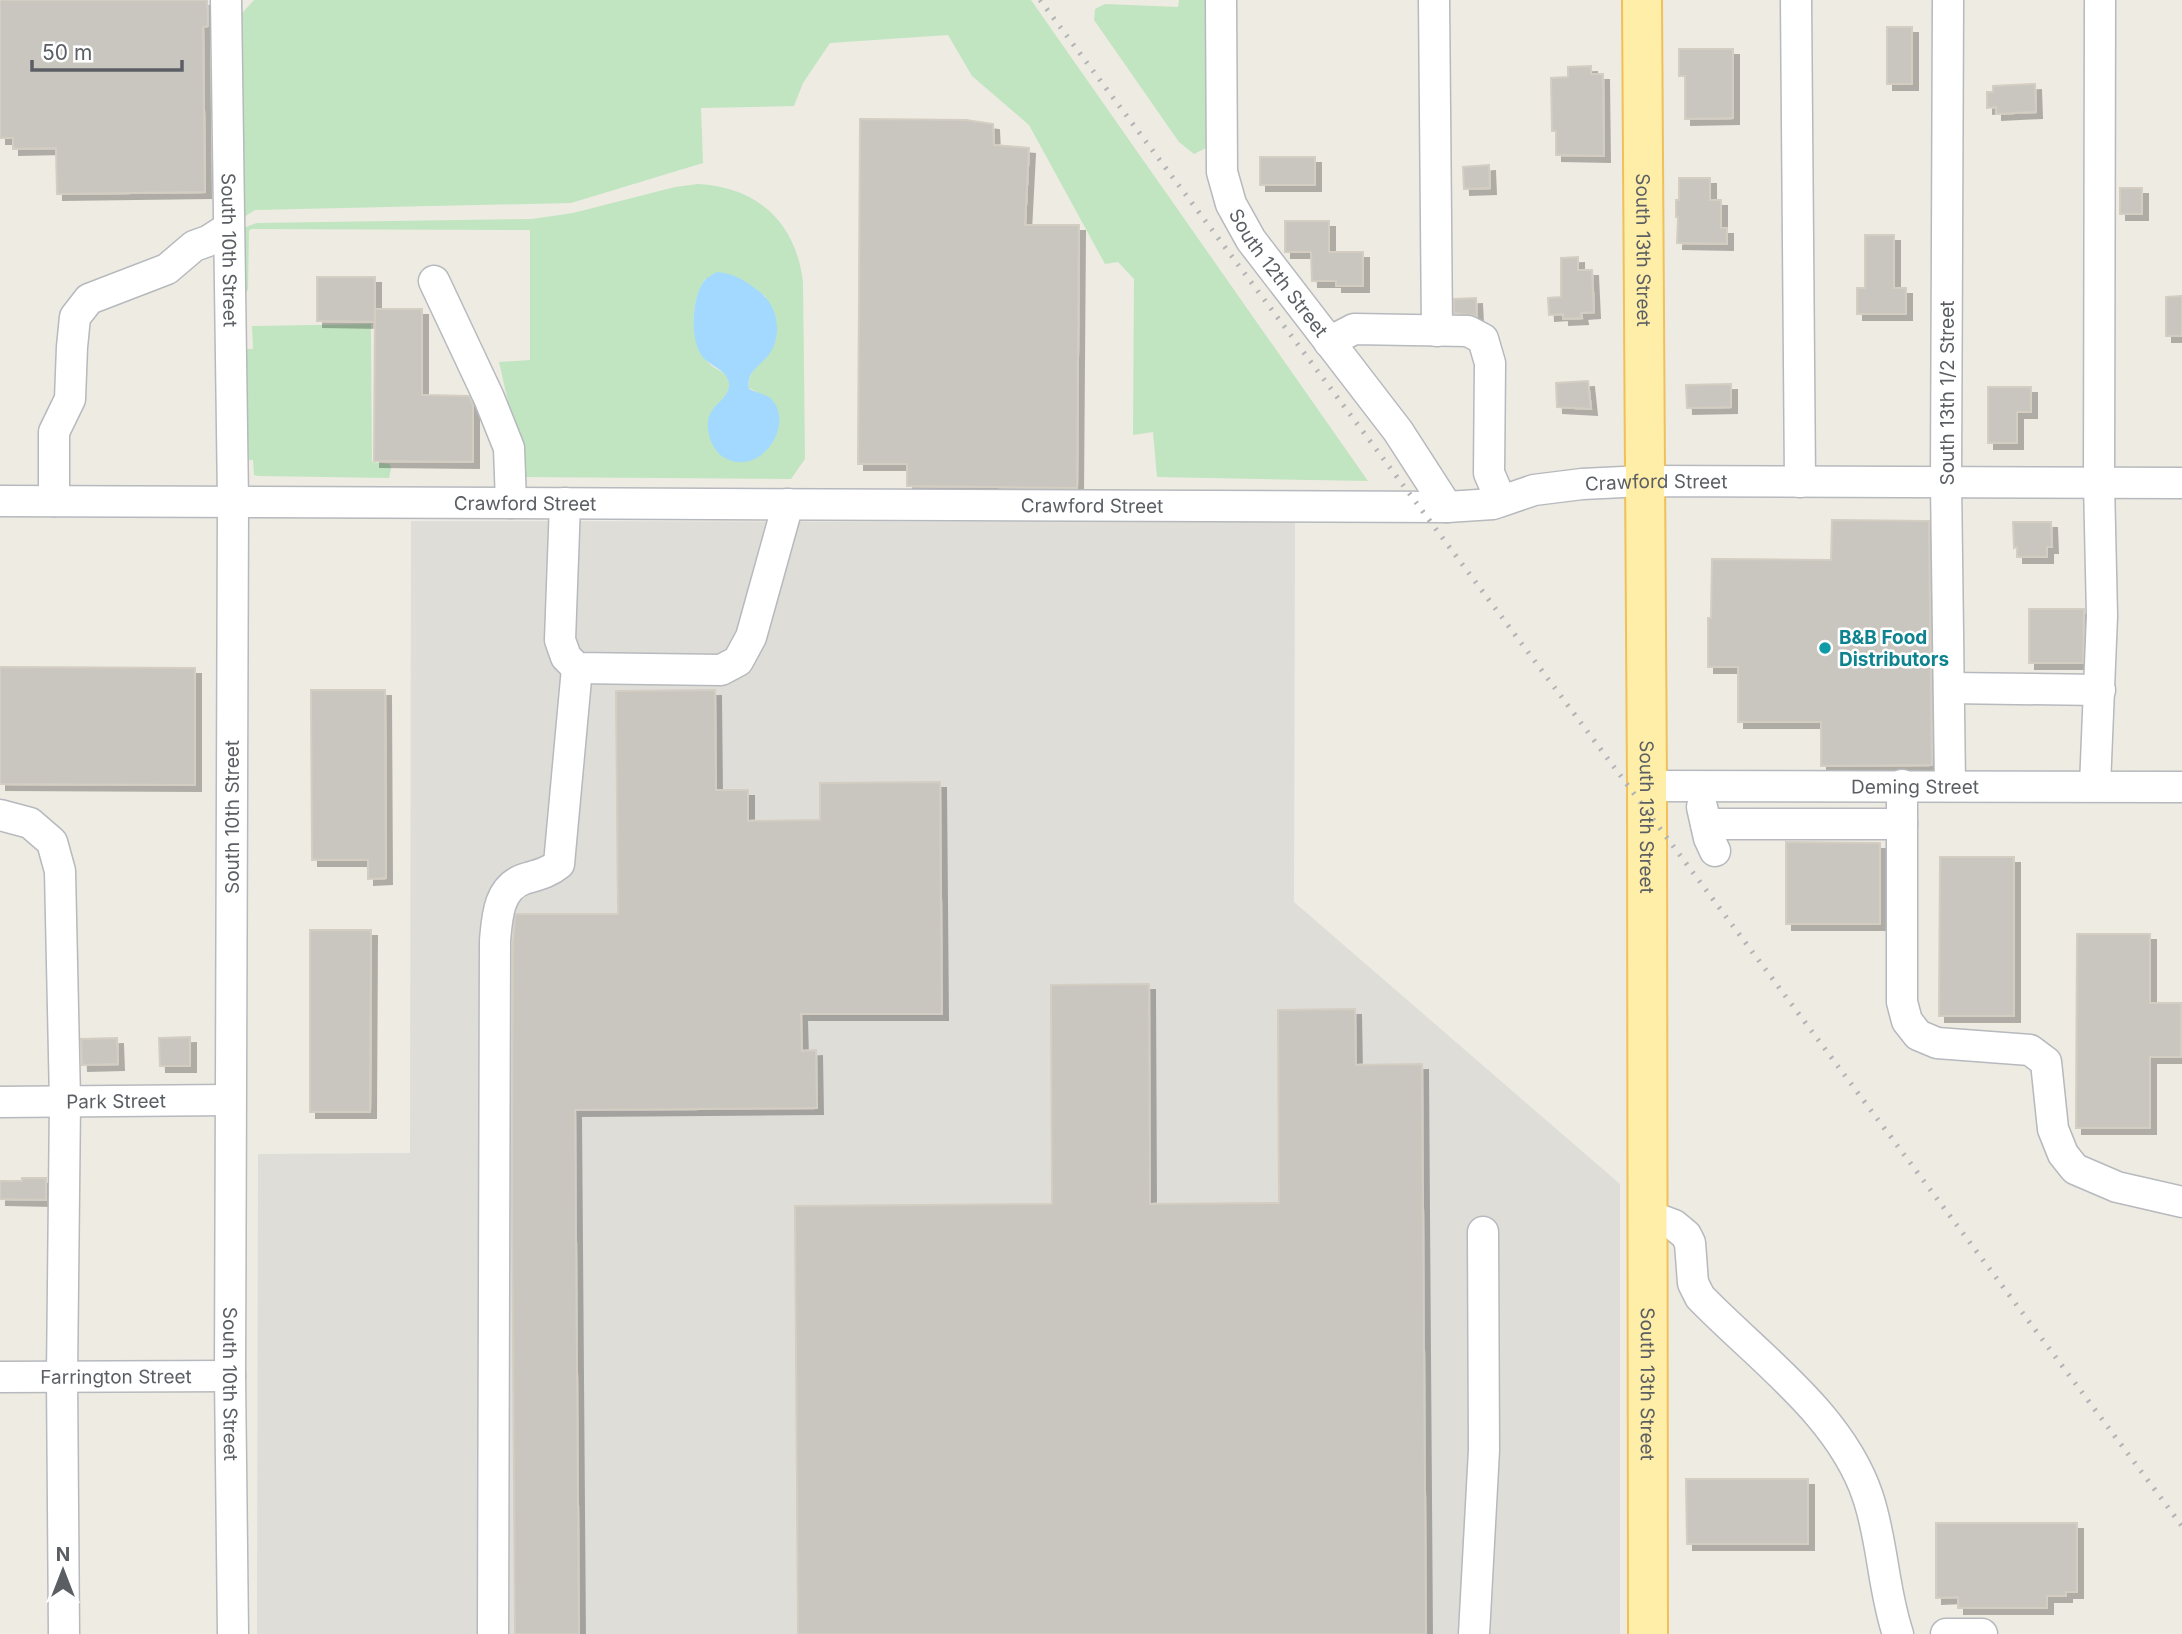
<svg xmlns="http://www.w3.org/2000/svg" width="2182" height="1634" font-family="Inter,sans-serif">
  <defs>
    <filter id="shadow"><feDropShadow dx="6" dy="6" stdDeviation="0" flood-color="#0004"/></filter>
  </defs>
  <rect width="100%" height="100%" fill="#eeebe3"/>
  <path fill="#dfddd8" d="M411,521L1295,522L1294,902L1620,1184V1634H257L258,1154L410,1153Z"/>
  <path fill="#c1e5c0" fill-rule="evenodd" d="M254,0H1031L1368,481L1157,477L1153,432L1133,435L1134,279L1118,262L1105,264L1029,125L972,76L948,35L830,43L803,83L794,106L701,108L703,163L571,203L255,210L236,222V20Z
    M1179,0H1205L1207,140L1210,146L1194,154L1179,142L1094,20L1095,9L1105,4L1178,7Z
    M698,184C758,187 796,223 803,282L805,459L791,479L522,477L518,445L499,362L530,360V230L251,229L249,231L248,290L243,293L240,229L257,223L532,219L573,213L675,187ZM705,279L746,282L766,297L767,357C757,366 747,373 749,388L760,394L716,406C720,402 727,396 729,389C733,372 714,371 707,361C689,336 690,305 705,279Z
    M371,324L372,462L390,464L391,469L389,478L258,476L254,475L253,460H248V470L241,471L243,349H253L252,326Z"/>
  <path fill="#a3d9fe" d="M717,272C734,273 748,282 761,293C779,308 783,338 767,357C758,368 746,372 749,389C755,392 764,394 769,397C798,421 761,480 723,457C711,449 704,428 710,414C715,403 731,396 729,383C726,368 707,366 700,353C690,336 692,297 704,281C707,277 712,275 717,272Z"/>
  <path fill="#c9c6c0" stroke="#d3cdc2" stroke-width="2" filter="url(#shadow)" d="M0,0H207L208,26L203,27L205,192L57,194L56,148L13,149V138H0Z
    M1887,27H1912V84H1887Z
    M1679,49H1733V118L1685,119V76H1679Z
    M1591,66V74H1603L1604,156L1556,155V131H1552L1551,78L1568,77V67Z
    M2035,84L2036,112L1996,114V107L1987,108V92H1993V86Z
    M860,119L966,120L993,124L994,145L1029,148L1025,225H1079L1077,488L907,486V464H858Z
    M1260,157H1315V185H1260Z
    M1489,165L1490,188L1464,189L1463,167Z
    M1679,178H1710V200H1721V228H1727V244L1677,243L1678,217H1676V200H1679Z
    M2120,188H2142V214H2120Z
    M1285,221H1329V252H1363V286H1336V281H1312L1311,252H1285Z
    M1865,235H1894V288H1906V314H1857V288H1865Z
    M1578,257V270H1592L1594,312L1581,313L1582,318L1563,319V314L1549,315L1548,298L1561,297V258Z
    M317,277H375V322L317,321Z
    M2182,296V336H2166V297Z
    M1476,298L1477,316L1454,313V299Z
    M375,309H422V395L469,396L473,406V462L374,461Z
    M1588,381L1591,409L1557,407L1556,383Z
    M1731,384V407L1687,408L1686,385Z
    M1988,387H2031V412H2017V443H1988Z
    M1832,520L1929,521L1932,765L1821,766V722H1738V667H1708V618H1711L1712,559L1831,560Z
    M2013,522H2051L2052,547H2047V557H2017V547L2014,548Z
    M2029,609H2084L2083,663H2029Z
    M0,667L195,668V785L0,784Z
    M311,690H385L386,878L368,879V860H312Z
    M715,690L716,790H748V821L820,820V783L940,782L942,1014H801L802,1051L816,1050L817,1108L575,1110L579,1634H515L512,1191L513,942L515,917L516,914H618L616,691Z
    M1786,842L1880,843V924H1786Z
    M1940,857H2014V1016H1939Z
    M310,930H371L370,1112H310Z
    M2077,934H2150V1003H2181V1057H2150V1128H2076Z
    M1149,984L1150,1204L1279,1203L1278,1010L1355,1009L1356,1065L1422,1064L1426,1634H798L795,1206L1052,1204L1051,985Z
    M190,1037V1066H160L159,1038Z
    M117,1038L118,1064L82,1065L81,1039Z
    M22,1178H46V1200L0,1199V1181H22Z
    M1686,1479H1808V1544H1687Z
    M1936,1523H2077V1592H2066V1596H2047V1608H1958V1597L1936,1598Z"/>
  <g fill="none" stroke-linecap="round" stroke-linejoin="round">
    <g stroke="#b6b9bd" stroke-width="33">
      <g id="minor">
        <path id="s1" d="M226,0L233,501L230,1376L233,1634"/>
        <path id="s2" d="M1221,0L1222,172L1231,204L1251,240L1398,431L1447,507"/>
        <path d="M1434,0L1437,331"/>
        <path d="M1796,0L1800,482"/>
        <path d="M1948,0L1946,482L1950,785"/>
        <path d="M434,281L489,398L509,448L511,503"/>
        <path d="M1329,342L1354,329L1468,331L1483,339L1490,363L1489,473L1501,501"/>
        <path id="s3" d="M0,501L1447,507L1493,504L1534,490L1582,484L1644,481L2182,483"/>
        <path d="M54,501V432L70,399L72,347L75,317L89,299L167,269L194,246L208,241L228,228"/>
        <path d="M565,503L560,640L566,657L577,668L721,670L738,661L751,637L788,504"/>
        <path d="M1949,688L2100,690"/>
        <path d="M1902,785V1002L1907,1021L1918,1035L1937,1043L2030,1050L2046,1062L2053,1129L2063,1154L2075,1169L2117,1187L2182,1202"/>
        <path id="s4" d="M1647,786L2182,787"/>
        <path d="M2095,786L2102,616L2099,483L2100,0"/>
        <path d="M1702,807L1709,838L1715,851"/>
        <path d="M0,815L30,823L52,842L60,871L65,1101L62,1377L64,1634"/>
        <path d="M1706,824H1902"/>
        <path id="s5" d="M0,1102L230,1100"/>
        <path d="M1647,1215L1674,1225L1686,1235L1690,1243L1693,1283L1700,1297C1759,1358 1841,1415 1868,1497C1883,1542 1883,1590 1898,1634"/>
        <path id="s6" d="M0,1377L230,1376"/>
        <path d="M493,1634L495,941C497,918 498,888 524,879C537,875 548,873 559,864L577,668"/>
        <path d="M1474,1634L1484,1450L1483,1232"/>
        <path d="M1946,1634H1982"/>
      </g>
    </g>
    <g stroke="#f0c15a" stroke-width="42">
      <g id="major">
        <path id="s7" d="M1642,0L1647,786L1648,1634"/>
      </g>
    </g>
    <use href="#minor" stroke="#fff" stroke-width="30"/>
    <use href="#major" stroke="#feeea8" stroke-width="38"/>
    <path stroke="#b2b3b4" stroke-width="5" stroke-dasharray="2 9" stroke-linecap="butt" d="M1040,0L2182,1526"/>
  </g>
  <circle fill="#0f9aa8" stroke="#fff" stroke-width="2.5" cx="1825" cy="648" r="7"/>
  <g text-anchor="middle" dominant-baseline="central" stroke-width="5" stroke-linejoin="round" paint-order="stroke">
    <g font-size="19" fill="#5b5f64" stroke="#fff">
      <text stroke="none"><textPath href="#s1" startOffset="250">South 10th Street</textPath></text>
      <text stroke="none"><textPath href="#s7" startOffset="250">South 13th Street</textPath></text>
      <text stroke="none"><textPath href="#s2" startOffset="289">South 12th Street</textPath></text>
      <text transform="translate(1947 393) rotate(-90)">South 13th 1/2 Street</text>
      <text stroke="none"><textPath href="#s3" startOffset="1659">Crawford Street</textPath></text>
      <text stroke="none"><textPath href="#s3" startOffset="525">Crawford Street</textPath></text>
      <text stroke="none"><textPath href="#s3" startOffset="1092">Crawford Street</textPath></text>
      <text stroke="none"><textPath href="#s4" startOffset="268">Deming Street</textPath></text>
      <text transform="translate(232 817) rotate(-90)">South 10th Street</text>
      <text stroke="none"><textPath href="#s7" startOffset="817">South 13th Street</textPath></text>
      <text stroke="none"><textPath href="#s5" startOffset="116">Park Street</textPath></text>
      <text stroke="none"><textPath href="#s6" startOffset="116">Farrington Street</textPath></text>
      <text stroke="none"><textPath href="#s1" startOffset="1384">South 10th Street</textPath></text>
      <text stroke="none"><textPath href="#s7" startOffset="1384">South 13th Street</textPath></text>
    </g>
    <g font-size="19" font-weight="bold" fill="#0d838f" stroke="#fff" text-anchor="start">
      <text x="1839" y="637">B&amp;B Food<tspan x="1839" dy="22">Distributors</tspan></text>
    </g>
  </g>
  <g transform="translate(63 1571)" stroke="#ffffff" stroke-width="5" paint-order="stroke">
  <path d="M0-5L12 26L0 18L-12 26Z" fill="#5b5f64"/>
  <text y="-10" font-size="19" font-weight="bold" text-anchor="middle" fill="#5b5f64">N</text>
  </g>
  <path d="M32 60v10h150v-10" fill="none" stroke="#5b5f64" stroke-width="3.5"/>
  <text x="42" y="60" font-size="21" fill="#5b5f64" stroke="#ffffff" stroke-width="5" paint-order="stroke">50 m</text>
</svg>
